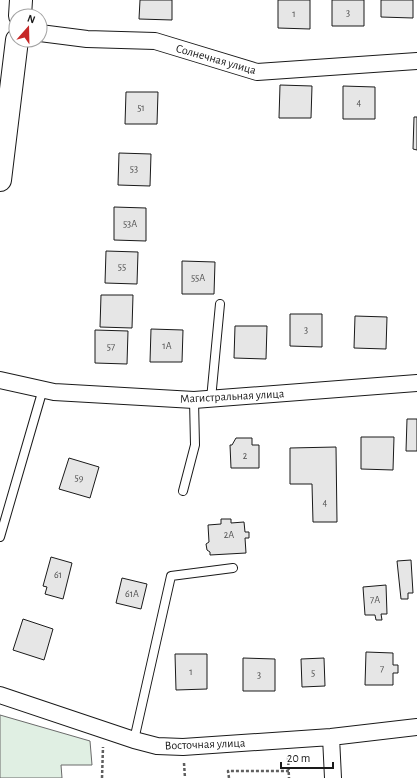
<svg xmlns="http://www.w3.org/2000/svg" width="417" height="778" font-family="'Alegreya Sans',sans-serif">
  <rect width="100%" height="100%" fill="#fff"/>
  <path fill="#e0efe3" stroke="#6a6a6a" d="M0,715L90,741L92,765H61L62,778H0Z"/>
  <path fill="#e6e6e6" stroke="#1a1a1a" d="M140,0H172V20L139,19Z
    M278,0H310V29L278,28Z
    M332,0H364V26H332Z
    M381,0H413V18L381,17Z
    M280,85L312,86L311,118H279Z
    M343,86L375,87V119H343Z
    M126,92H158L157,124H125Z
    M414,117H417V150L413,149Z
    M119,153L151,154L150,186L118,185Z
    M114,207L146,208V241L114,240Z
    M106,251L138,252L137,284L105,283Z
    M182,261L215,262L214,294H182Z
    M101,295H133L132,328L100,327Z
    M290,314H322V347L290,346Z
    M355,316L387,317L386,349L354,348Z
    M235,326H267L266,359L234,358Z
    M151,329L183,330L182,362H150Z
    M95,330L128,331L127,364L95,363Z
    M407,419H417V451H406Z
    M361,437H394L393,470L361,469Z
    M236,438H252V445H259V468H231L230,445H232Z
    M336,447L337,522H313L312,484H290V448Z
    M69,458L99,467L90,498L59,489Z
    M221,519H231V523L244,522L245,532H249V538H245L246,553L210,555V552L207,550L206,544L209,542L208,525L221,524Z
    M51,557L72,563L63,599L45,594L47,587L43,586Z
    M411,560L413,593H408V599H401L397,561Z
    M122,578L147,584L141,609L116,603Z
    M386,585L387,614H381L382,620H376L375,615H365L363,587Z
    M23,619L53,629L44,660L13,650Z
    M366,652L393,653V665H398V673H393V685H365Z
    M175,654H207V689L176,690Z
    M243,658L275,659V691H243Z
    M324,658L325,686L302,687L301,659Z"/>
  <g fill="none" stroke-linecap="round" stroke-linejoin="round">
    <g stroke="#1a1a1a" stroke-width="10">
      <path id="lane" d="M211,399L220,304
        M183,491L195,445L194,400
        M0,537L43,389
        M134,740L171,576L233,568"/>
    </g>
    <g stroke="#1a1a1a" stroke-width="18">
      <path id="street" d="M40,33L87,39L155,41L257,72L417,61
        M0,380L54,392L194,400L417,383
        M0,695L134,740L157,746L183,747L331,737L417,727
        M331,737L333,778"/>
    </g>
    <g stroke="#1a1a1a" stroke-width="24">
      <path id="secondary" d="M20,16L21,0
        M0,180L17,40"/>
    </g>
    <path stroke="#5f5f5f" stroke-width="2.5" stroke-dasharray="3 2" stroke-linecap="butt" d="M288,757L289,778
      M184,763L185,778
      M102,778L103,747
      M229,778L228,771H289"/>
    <use href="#lane" stroke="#fff" stroke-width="8"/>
    <use href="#street" stroke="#fff" stroke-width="16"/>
    <use href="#secondary" stroke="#fff" stroke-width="22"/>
  </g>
  <g text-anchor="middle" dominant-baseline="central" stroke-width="3" stroke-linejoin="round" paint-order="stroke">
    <g font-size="10" fill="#4d4d4d">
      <text x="348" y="13">3</text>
      <text x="294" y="14">1</text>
      <text x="359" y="103">4</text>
      <text x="141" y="108">51</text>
      <text x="134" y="169">53</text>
      <text x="130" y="224">53А</text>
      <text x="122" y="267">55</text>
      <text x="198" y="278">55А</text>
      <text x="306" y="330">3</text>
      <text x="167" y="346">1А</text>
      <text x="111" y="347">57</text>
      <text x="245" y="456">2</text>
      <text x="79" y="478">59</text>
      <text x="325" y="503">4</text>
      <text x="229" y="535">2А</text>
      <text x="58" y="575">61</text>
      <text x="132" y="594">61А</text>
      <text x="375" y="600">7А</text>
      <text x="382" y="669">7</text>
      <text x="191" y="672">1</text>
      <text x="313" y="673">5</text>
      <text x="259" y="675">3</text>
    </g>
    <g font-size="12" fill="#1a1a1a" stroke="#fff">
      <text transform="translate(216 59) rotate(16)">Солнечная улица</text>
      <text transform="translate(232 396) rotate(-3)">Магистральная улица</text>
      <text transform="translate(205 744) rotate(-2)">Восточная улица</text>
    </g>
  </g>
  <g transform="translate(28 28) rotate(20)"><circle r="19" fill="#ffffff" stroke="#a3a3a3"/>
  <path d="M0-3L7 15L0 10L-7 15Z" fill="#c62828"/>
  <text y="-6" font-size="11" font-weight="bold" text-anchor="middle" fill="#1a1a1a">N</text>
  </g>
  <path d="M281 762v6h52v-6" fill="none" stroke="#1a1a1a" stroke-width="2"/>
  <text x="287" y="762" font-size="12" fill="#1a1a1a" stroke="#ffffff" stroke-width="3" paint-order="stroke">20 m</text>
</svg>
